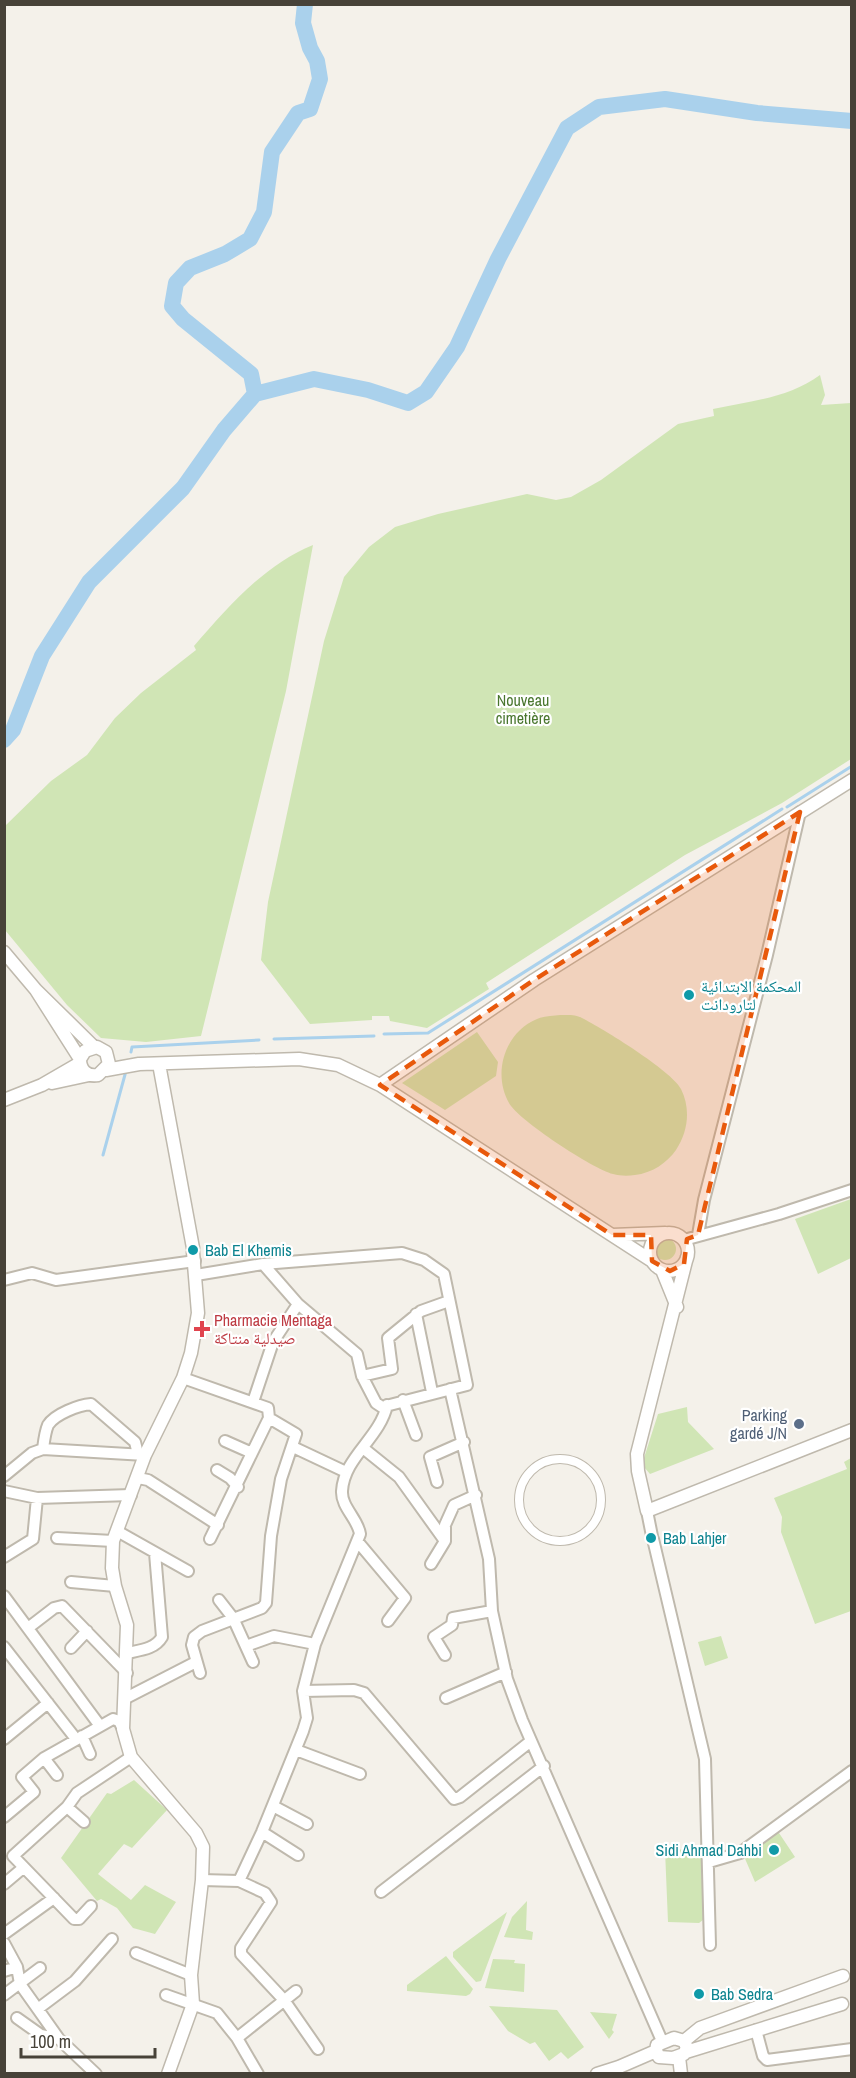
<svg xmlns="http://www.w3.org/2000/svg" width="856" height="2078" font-family="'Archivo Narrow','Noto Naskh Arabic',sans-serif">
  <rect width="100%" height="100%" fill="#f4f1ea"/>
  <path fill="#d0e5b5" d="M820,375L825,395L821,405L851,403V759L782,803L685,855L486,983L489,989L427,1028L390,1021L389,1016H372V1020L310,1024L261,960L268,902L324,641L344,577L369,547L395,527L438,514L527,494L556,500L571,497L601,480L678,424L714,416L713,409C750,401 789,398 820,375Z
    M313,545L286,691L201,1036L146,1042L101,1038L67,1005L5,930V826L51,781L87,755L115,718L141,693L196,650L194,646C228,607 264,565 313,545Z
    M560,1015C567,1015 575,1014 582,1018C602,1028 672,1071 681,1089C691,1109 688,1132 676,1150C667,1163 652,1173 635,1175C628,1176 620,1176 613,1174C593,1169 518,1120 509,1103C492,1073 505,1032 537,1019C544,1016 553,1016 560,1015Z
    M477,1032L498,1062L496,1076L445,1110L402,1083Z
    M851,1199V1258L818,1274L795,1219Z
    M654 1249a11 11 0 1 1 22 0a11 11 0 1 1-22 0Z
    M687,1407L688,1422L714,1449L650,1474L644,1467V1458L658,1414Z
    M851,1458V1611L815,1624L781,1532L782,1517L774,1498L847,1469L844,1462Z
    M721,1636L728,1658L705,1666L698,1642Z
    M134,1780L167,1810L132,1848L124,1844L98,1874L131,1900L145,1885L176,1902L155,1934L133,1928L117,1908L101,1899L97,1901L61,1858L107,1793L111,1794Z
    M777,1830L795,1857L755,1882L743,1854Z
    M701,1849L703,1920L699,1923L668,1922L665,1850Z
    M527,1901L526,1930L533,1932L532,1940L504,1937L512,1917Z
    M507,1912L481,1981L476,1982L453,1957V1952Z
    M446,1956L473,1989L470,1994L466,1996L407,1991V1985Z
    M493,1959L515,1960L514,1963L525,1964L524,1992L485,1988Z
    M489,2006L557,2010L584,2047L568,2059L561,2052L549,2061L535,2042L530,2044L508,2031Z
    M590,2012L617,2014L612,2030L614,2032L609,2039Z"/>
  <g fill="none" stroke-linecap="round" stroke-linejoin="round">
    <path stroke="#aad1ec" stroke-width="3" d="M787,807L852,766
      M384,1034L428,1033L782,809
      M274,1039L374,1036
      M131,1052L132,1047L259,1040
      M103,1155L126,1071"/>
    <path stroke="#aad1ec" stroke-width="16" d="M255,394L251,374L183,319L172,306L176,283L190,268L225,254L250,239L264,212L272,152L298,113L310,109L320,79L317,61L310,48L303,23L305,4
      M4,740L13,730L42,656L89,582L183,488L224,430L255,394L314,379L368,390L408,403L426,392L457,347L498,259L567,128L599,107L665,99L757,113L852,121"/>
    <g stroke="#bfb9ad" stroke-width="10">
      <path id="pedestrian" d="M519 1500a41 41 0 1 1 82 0a41 41 0 1 1-82 0Z"/>
    </g>
    <g stroke="#bfb9ad" stroke-width="14">
      <path id="minor" d="M698,1235L704,1200L767,955L800,812
        M684,1240L779,1214L852,1190
        M196,1275L263,1264L298,1304L357,1354L362,1376L376,1403L382,1407L467,1385L444,1274L424,1260L402,1253L263,1264
        M4,1280L32,1273L56,1280L195,1261
        M416,1314L432,1392
        M362,1376L392,1369L388,1338L421,1311L449,1301
        M183,1378L268,1408L269,1418L210,1539
        M450,1389L489,1559L492,1611L507,1679L522,1720L662,2041
        M403,1400L416,1435
        M253,1402L273,1342L298,1304
        M225,1441L252,1453
        M293,1447L346,1472
        M363,1448L399,1477L445,1541
        M43,1449C44,1441 45,1432 48,1425C55,1414 79,1405 91,1404L135,1442L138,1454
        M217,1470L230,1478L238,1487
        M4,1476L32,1453L43,1449L145,1455
        M138,1478L148,1480L218,1525
        M437,1482L430,1457L464,1442
        M4,1491L37,1498L131,1495
        M647,1511L652,1536
        M117,1531L188,1571
        M57,1538L113,1541
        M653,1539L705,1759L710,1945
        M358,1542L405,1598L388,1621
        M4,1557L33,1539L37,1498
        M431,1564L445,1541V1525L454,1505L476,1495
        M71,1582L115,1586
        M4,1596L100,1726
        M219,1600L233,1618L253,1662
        M28,1628L54,1608L62,1606L127,1673
        M246,1646L274,1636L315,1644
        M4,1647L76,1739
        M71,1648L87,1631
        M127,1653C141,1650 155,1649 162,1637L155,1553
        M445,1655L434,1637L452,1625L453,1618L492,1611
        M200,1673L192,1645L194,1637L202,1631L262,1608L266,1603L271,1536L281,1479L296,1434L269,1418
        M303,1691L354,1690L364,1693L454,1799L460,1797L531,1741
        M446,1698L506,1672
        M124,1699L196,1662
        M82,1736L90,1754
        M4,1739L48,1703
        M296,1750L360,1774
        M44,1758L57,1775
        M273,1806L307,1824
        M67,1807L84,1822
        M4,1817L34,1792L22,1777L44,1758L113,1719L119,1721L123,1729
        M262,1832L298,1855
        M709,1862L740,1853L852,1771
        M202,1880L239,1881L262,1832L303,1731L307,1718L303,1691L315,1644L360,1534C358,1519 341,1507 342,1491C344,1457 380,1438 387,1405
        M239,1881L265,1893L271,1902L241,1948V1954L284,2000L318,2049
        M4,1884L23,1868
        M381,1892L544,1766
        M91,1906L79,1919H74L13,1856L67,1807L77,1793L131,1757
        M4,1934L54,1898
        M4,1943L17,1967L20,1984L59,2039L96,2074
        M136,1953L191,1975
        M4,1971L17,1967
        M4,1995L40,1968
        M166,1995L217,2013L237,2038L258,2074
        M39,2008L75,1981L112,1939
        M17,2018L41,2035L59,2039
        M756,2030L763,2056L767,2060L852,2049
        M237,2038L296,1991"/>
    </g>
    <g stroke="#bfb9ad" stroke-width="15">
      <path id="tertiary" d="M4,952L36,990L94,1047
        M36,990L80,1059C80,1070 87,1077 98,1075L109,1064L106,1052L97,1047L85,1051L80,1059
        M159,1064L193,1248
        M106,1070L139,1064L299,1059L338,1065L380,1085L652,1261
        M52,1083L89,1075
        M380,1085L534,980L852,780
        M4,1100L42,1085L80,1063
        M650 1252a19 19 0 1 1 38 0a19 19 0 1 1-38 0Z
        M612,1235L665,1233
        M687,1257L637,1454L638,1471L647,1511L852,1430
        M662,1270L677,1307
        M674,2038L684,2041L687,2048L684,2054L673,2058L659,2057L656,2051L657,2045Z
        M684,2041L700,2028L843,1976
        M686,2052L842,2004
        M679,2057L681,2074
        M168,2074L193,2004L191,1975L202,1880L203,1847L196,1833L131,1757L123,1729L127,1625L115,1586L112,1568L113,1541L145,1455L183,1378L191,1353L198,1313L193,1252
        M597,2074L619,2067L656,2051"/>
    </g>
    <use href="#pedestrian" stroke="#fff" stroke-width="8"/>
    <use href="#minor" stroke="#fff" stroke-width="10"/>
    <use href="#tertiary" stroke="#fff" stroke-width="12"/>
  </g>
  <path fill="#e8590c" fill-opacity="0.2" stroke="#e8590c" stroke-width="4.5" stroke-dasharray="12 8" stroke-linejoin="round" d="M800,812L698,1235L687,1239L684,1264L670,1271L652,1261L651,1235H612L380,1085L534,980Z"/>
  <g fill="#0f9aa8" stroke="#fff" stroke-width="2">
    <circle cx="689" cy="995" r="6"/>
    <circle cx="193" cy="1250" r="6"/>
    <circle cx="651" cy="1538" r="6"/>
    <circle cx="774" cy="1850" r="6"/>
    <circle cx="699" cy="1994" r="6"/>
  </g>
  <path fill="#e0444e" stroke="#fff" stroke-width="2" d="M199 1320h6v6h6v6h-6v6h-6v-6h-6v-6h6z"/>
  <circle fill="#5c6f8a" stroke="#fff" stroke-width="2" cx="799" cy="1424" r="6"/>
  <g text-anchor="middle" dominant-baseline="central" stroke-width="4.5" stroke-linejoin="round" paint-order="stroke">
    <g font-size="16" fill="#49762e" stroke="#fff">
      <text x="523" y="700">Nouveau<tspan x="523" dy="18">cimetière</tspan></text>
    </g>
    <g font-size="16" fill="#0d838f" stroke="#fff" text-anchor="start">
      <text x="701" y="986">المحكمة الابتدائية<tspan x="701" dy="18">لتارودانت</tspan></text>
      <text x="205" y="1250">Bab El Khemis</text>
      <text x="663" y="1538">Bab Lahjer</text>
      <text x="762" y="1850" text-anchor="end">Sidi Ahmad Dahbi</text>
      <text x="711" y="1994">Bab Sedra</text>
    </g>
    <g font-size="16" fill="#be3a42" stroke="#fff" text-anchor="start">
      <text x="214" y="1320">Pharmacie Mentaga<tspan x="214" dy="18">صيدلية منتاكة</tspan></text>
    </g>
    <g font-size="16" fill="#4e5e75" stroke="#fff" text-anchor="end">
      <text x="787" y="1415">Parking<tspan x="787" dy="18">gardé J/N</tspan></text>
    </g>
  </g>
  <rect width="856" height="2078" fill="none" stroke="#474238" stroke-width="12"/>
  <path d="M21 2048v9h134v-9" fill="none" stroke="#474238" stroke-width="3"/>
  <text x="30" y="2048" font-size="18" fill="#474238" stroke="#ffffff" stroke-width="4.5" paint-order="stroke">100 m</text>
</svg>
